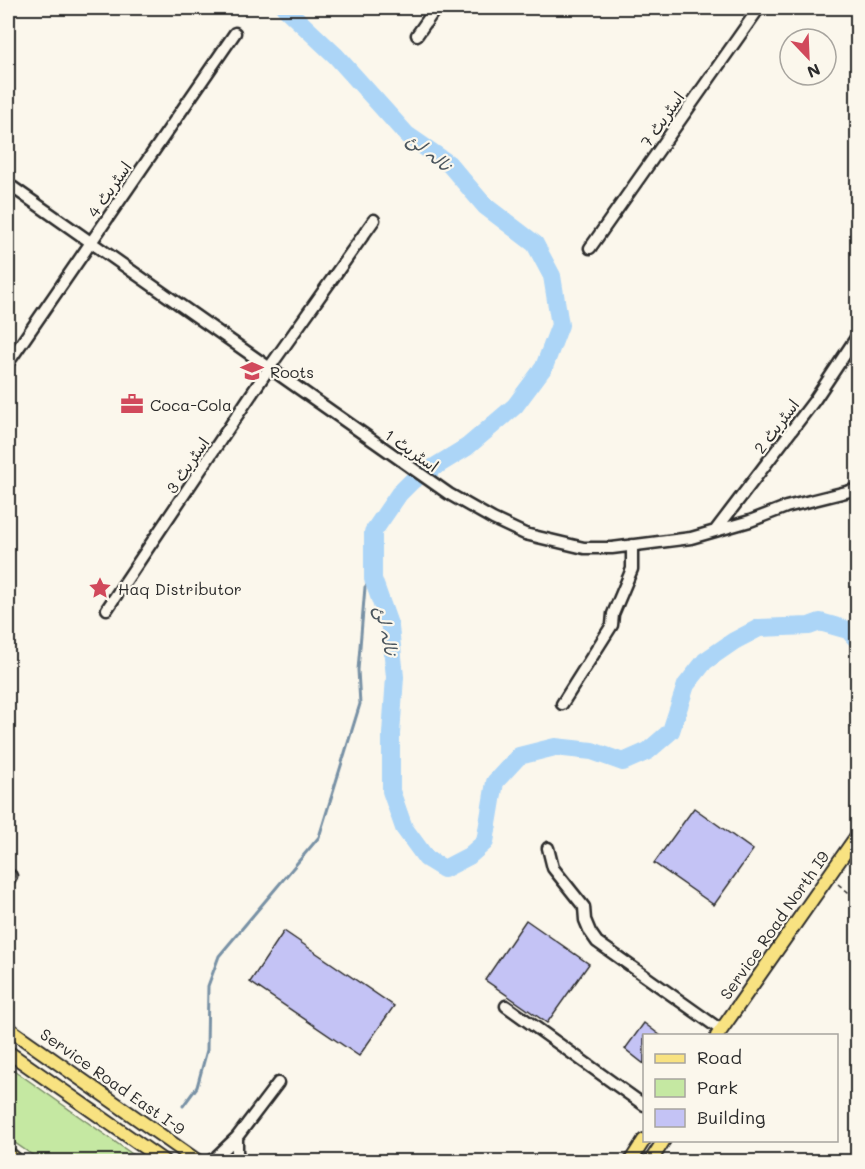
<svg xmlns="http://www.w3.org/2000/svg" width="865" height="1169" font-family="Mali,'Playpen Sans Arabic',sans-serif">
  <rect width="100%" height="100%" fill="#fbf7ec"/>
  <filter id="ink" filterUnits="userSpaceOnUse"><feTurbulence type="fractalNoise" baseFrequency=".0167" numOctaves="2"/><feDisplacementMap in="SourceGraphic" scale="12" xChannelSelector="R" yChannelSelector="G"/><feConvolveMatrix kernelMatrix="1 2 1 2 8 2 1 2 1" color-interpolation-filters="sRGB"/></filter>
  <g filter="url(#ink)">
    <path fill="#c5e8a2" stroke="#788a66" stroke-width="1.5" d="M8,1066L142,1161H41L8,1138Z"/>
    <g fill="none" stroke-linecap="round" stroke-linejoin="round">
      <path stroke="#7891a5" stroke-width="3" d="M183,1106L197,1087L207,1050L208,986L219,956L319,837L360,704L358,670L365,587L373,579"/>
      <path stroke="#acd5f7" stroke-width="18" d="M285,8L336,56L407,135L449,164L485,206L535,244L552,276L560,325L544,367L515,406L467,447L413,480L399,494L373,532V579L390,627L395,677L391,734V791L404,828L426,858L444,869L469,856L485,842L495,782L519,756L555,747L592,751L623,762L648,751L671,731L686,685L705,661L734,641L759,628L809,626L820,622L848,630L858,641"/>
    </g>
    <path fill="#c4c3f5" stroke="#2b2b2b" stroke-width="1.5" d="M694,808L753,850L714,905L654,863Z
      M526,920L589,964L547,1023L485,980Z
      M284,931L394,1006L359,1056L250,982Z
      M644,1023L661,1036H644V1064L625,1049Z"/>
    <g fill="none" stroke-linecap="round" stroke-linejoin="round">
      <g stroke="#2b2b2b" stroke-width="15">
        <path id="minor" d="M417,35L436,8
          M8,184L449,494L493,519L525,534L584,548H612L691,538L750,521L786,507L858,489
          M590,248L759,8
          M8,363L235,33
          M715,531L814,401L858,335
          M107,609L269,368L374,220
          M562,704L612,625L613,614L632,569V545
          M548,848L553,868L584,907L585,920L590,932L597,942L721,1030
          M8,881L11,876
          M506,1006L644,1105
          M217,1156L237,1137
          M209,1162C218,1155 223,1156 232,1162
          M240,1162L237,1152V1137L278,1083"/>
      </g>
      <g stroke="#2b2b2b" stroke-width="16">
        <path id="major" d="M8,1028L199,1162
          M717,1036L858,834
          M8,1052L165,1162
          M8,1153L19,1162
          M630,1162L644,1140
          M650,1162L664,1140"/>
      </g>
      <path stroke="#2b2b2b" stroke-width="1.5" stroke-dasharray="4.5 4.5" stroke-linecap="butt" d="M838,884L858,900"/>
      <use href="#minor" stroke="#fbf7ec" stroke-width="10"/>
      <use href="#major" stroke="#f8e281" stroke-width="12"/>
    </g>
  </g>
  <defs>
    <g id="university-bare" transform="scale(1.8)"><path d="M0-5L7-2L0 1L-7-2ZM-4 1L0 2.5L4 1V4Q0 6-4 4Z" fill="#d1495b" stroke="#fbf7ec" stroke-width="2.5" paint-order="stroke"/></g>
    <g id="office-bare" transform="scale(1.8)"><path d="M-6-3h4V-5.5h4V-3h4V5H-6ZM-1-4.5V-3h2v-1.5ZM-6 0V1H6V0Z" fill="#d1495b" stroke="#fbf7ec" stroke-width="2.5" paint-order="stroke"/></g>
    <g id="sight-bare" transform="scale(1.8)"><path d="M0-6L1.8-2.2L6-1.7L2.9 1.2L3.7 5.4L0 3.3L-3.7 5.4L-2.9 1.2L-6-1.7L-1.8-2.2Z" fill="#d1495b" stroke="#fbf7ec" stroke-width="2.5" paint-order="stroke"/></g>
  </defs>
  <g fill-rule="evenodd">
    <use href="#university-bare" x="252" y="371"/>
    <use href="#office-bare" x="132" y="404"/>
    <use href="#sight-bare" x="100" y="588"/>
  </g>
  <g text-anchor="middle" dominant-baseline="central" stroke-width="4.5" stroke-linejoin="round" paint-order="stroke">
    <g font-size="16" fill="#2b2b2b" stroke="#fbf7ec">
      <text transform="translate(662 119) rotate(-55)">اسٹریٹ 7</text>
      <text transform="translate(109 189) rotate(-55)">اسٹریٹ 4</text>
      <text transform="translate(776 426) rotate(-53)">اسٹریٹ 2</text>
      <text transform="translate(412 450) rotate(35)">اسٹریٹ 1</text>
      <text transform="translate(187 465) rotate(-56)">اسٹریٹ 3</text>
      <text transform="translate(774 925) rotate(-55)">Service Road North I9</text>
      <text transform="translate(113 1081) rotate(35)">Service Road East I-9</text>
    </g>
    <g font-size="16" fill="#2b2b2b" stroke="#fbf7ec" text-anchor="start">
      <text x="270" y="371">Roots</text>
      <text x="150" y="404">Coca-Cola</text>
      <text x="118" y="588">Haq Distributor</text>
    </g>
    <g font-size="18" font-style="italic" fill="#4b565e" stroke="#fbf7ec">
      <text transform="translate(430 152) rotate(39)">نالہ لئ</text>
      <text transform="translate(387 631) rotate(78)">نالہ لئ</text>
    </g>
  </g>
  <rect width="865" height="1169" fill="none" stroke="#fbf7ec" stroke-width="30"/>
  <rect x="15" y="15" width="835" height="1139" fill="none" stroke="#2b2b2b" stroke-width="2" filter="url(#ink)"/>
  <rect x="643" y="1034" width="195" height="108" fill="#fbf7ec" stroke="#a8a59f" stroke-width="1.5"/>
  <rect x="655" y="1054" width="30" height="9" fill="#f8e281" stroke="#a8a59f" stroke-width="1.5"/>
  <text x="697" y="1064" font-size="18" fill="#2b2b2b">Road</text>
  <rect x="655" y="1079" width="30" height="18" fill="#c5e8a2" stroke="#a8a59f" stroke-width="1.5"/>
  <text x="697" y="1094" font-size="18" fill="#2b2b2b">Park</text>
  <rect x="655" y="1109" width="30" height="18" fill="#c4c3f5" stroke="#a8a59f" stroke-width="1.5"/>
  <text x="697" y="1124" font-size="18" fill="#2b2b2b">Building</text>
  <g transform="translate(808 57) rotate(157)"><circle r="28" fill="#fbf7ec" stroke="#a8a59f" stroke-width="1.5"/>
  <path d="M0-4.5L10 22L0 15L-10 22Z" fill="#d1495b"/>
  <text y="-9" font-size="16" font-weight="bold" text-anchor="middle" fill="#2b2b2b">N</text>
  </g>
</svg>
